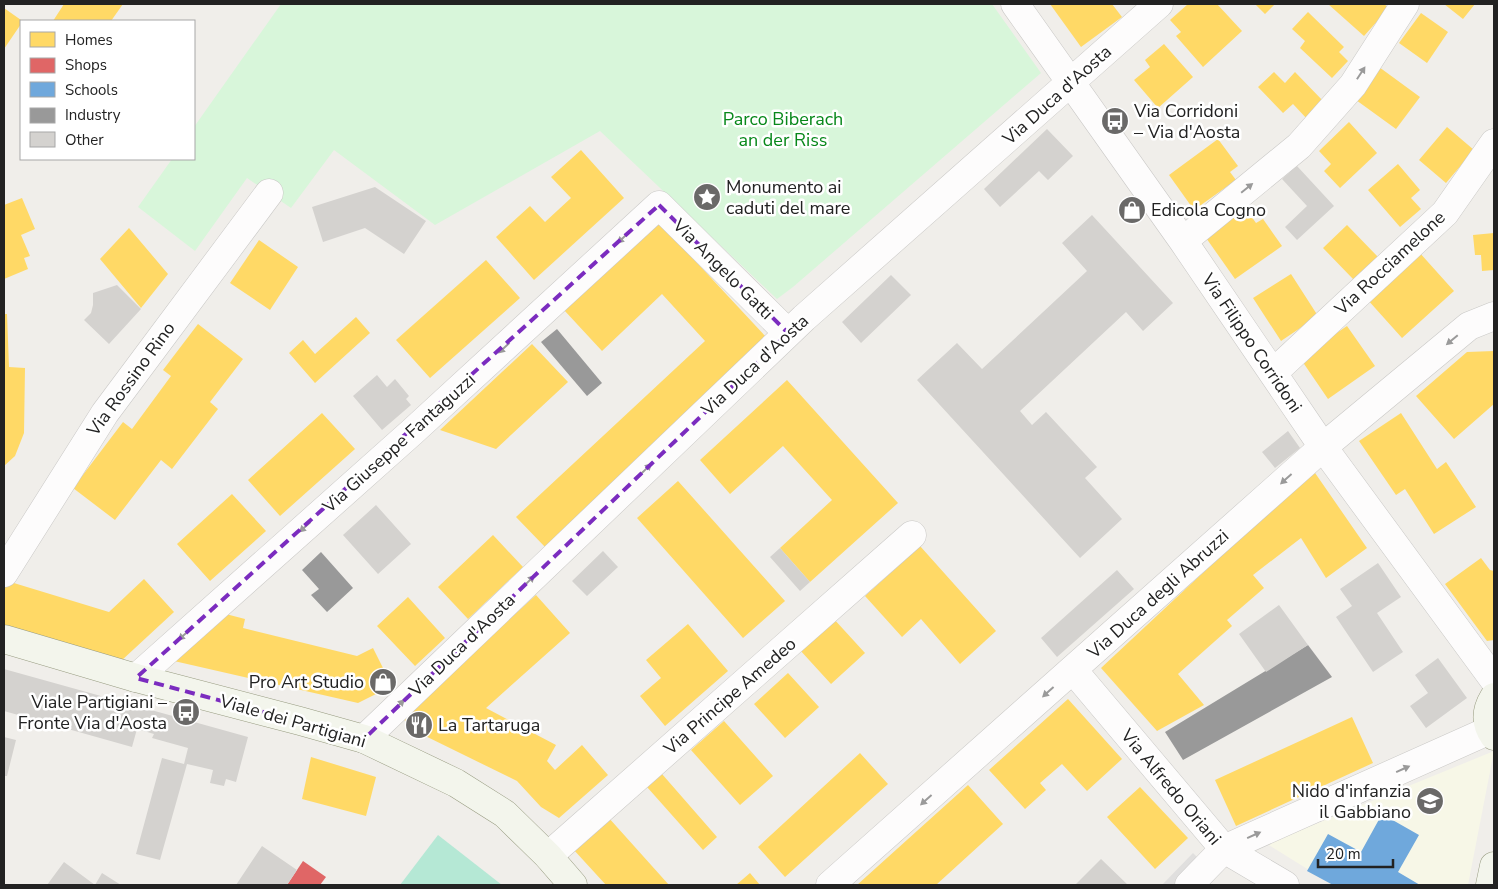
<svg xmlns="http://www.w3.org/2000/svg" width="1498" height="889" font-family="'Nunito Sans',sans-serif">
  <rect width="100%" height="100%" fill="#f0eeea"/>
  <path fill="#f7f7e7" d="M1494,751L1468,885H1333L1267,844Z"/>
  <path fill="#d8f6da" d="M281,4H992L1041,73L793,287L777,299L600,131L435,225L334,150L291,208L247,178L195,251L138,207L172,159H194V127Z"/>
  <path fill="#b5e8d5" d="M438,835L502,885H400Z"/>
  <path fill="#e0dfde" d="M1193,853L1205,865L1185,885H1162Z"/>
  <path fill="#ffd966" d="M64,4H123L111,21H53Z
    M1050,4H1112L1122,17L1081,47Z
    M1188,4H1217L1242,31L1203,67L1176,36L1181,32L1170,20Z
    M1255,4H1275L1265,14Z
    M1328,4H1384L1389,8L1364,36Z
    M1444,4H1475L1463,19Z
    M4,8L21,20V24L4,49Z
    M1308,12L1344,47L1339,52L1348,61L1332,78L1300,48L1305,41L1292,29Z
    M1421,13L1448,32L1427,63L1399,43Z
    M1164,44L1193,77L1158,108L1134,80L1150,67L1145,60Z
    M1379,67L1420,97L1396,129L1356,100Z
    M1274,72L1285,83L1295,72L1325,103L1308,120L1293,104L1283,113L1258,87Z
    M1349,122L1377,153L1340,188L1324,171L1331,164L1319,151Z
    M1447,127L1474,150L1446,183L1419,160Z
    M1218,139L1238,166L1230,172L1236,180L1194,210L1169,175Z
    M581,150L624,198L534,280L496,237L530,206L545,222L571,198L551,177Z
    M1398,164L1420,190L1411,198L1421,209L1400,227L1368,190Z
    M22,198L35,229L21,235L30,256L24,258L28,269L4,279V205Z
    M1244,206L1256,223L1263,219L1282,246L1235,279L1204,235Z
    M659,222L766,337L545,547L516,517L705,341L662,294L602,351L564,310Z
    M1347,225L1378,257L1354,280L1323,248Z
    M129,228L168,274L141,308L100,259Z
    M1494,233V270L1482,271L1481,255H1475L1473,235Z
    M259,240L298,267L270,310L230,283Z
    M1419,252L1454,291L1402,338L1367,299Z
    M486,260L520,298L430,378L396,340Z
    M1291,274L1318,316L1281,341L1253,298Z
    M4,314H7L9,367L25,368L24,433L15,456L4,466Z
    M356,317L370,333L315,383L289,353L303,340L315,354Z
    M198,324L243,359L210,402L218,409L172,469L161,460L115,520L73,488L123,422L132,429L171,376L163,370Z
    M1347,326L1375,366L1328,399L1300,358Z
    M532,344L568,382L496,449L440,430Z
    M1494,351V404L1454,439L1416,396L1467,352Z
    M787,380L898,503L810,582L780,548L832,500L783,446L730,494L700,460Z
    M322,413L355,449L280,516L248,480Z
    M1401,413L1437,469L1446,462L1476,507L1434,534L1405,489L1396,495L1359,441Z
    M1313,470L1367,548L1326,578L1301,538L1253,575L1264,588L1227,620L1232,626L1178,674L1204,705L1157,731L1101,668Z
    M678,481L785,601L743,638L637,518Z
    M232,494L266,531L210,581L177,544Z
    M493,535L523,567L468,619L438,587Z
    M920,546L996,631L960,664L921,619L902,637L865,596Z
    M1481,558L1490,570L1494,571V640L1487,641L1445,584Z
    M144,579L174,612L121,661L4,626V580L109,612Z
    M536,595L570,633L486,708L556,745L547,761L555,770L582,745L608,775L559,818L541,807L517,781L407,727L403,715Z
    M408,597L445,638L415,666L377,626Z
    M222,613L245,619L243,628L357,656L373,648L392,686L358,703L174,661Z
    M833,618L865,653L831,684L799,649Z
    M688,624L728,671L665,726L640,696L661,678L646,660Z
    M788,673L819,707L785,738L754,704Z
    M1068,699L1122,759L1087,791L1062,764L1040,783L1046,790L1025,809L989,770Z
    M1352,717L1373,763L1236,826L1215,780Z
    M724,721L773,776L740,805L691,750Z
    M860,753L888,784L785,877L758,847Z
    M311,757L376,777L366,816L302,799Z
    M662,774L717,837L703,850L647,787Z
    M968,785L1003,824L936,885H857Z
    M1140,787L1188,838L1155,869L1107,817Z
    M608,817L669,885H606L573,849Z
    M750,873L760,885H736Z"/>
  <path fill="#e06666" d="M303,861L326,877L320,885H287Z"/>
  <path fill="#6fa8dc" d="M1382,814L1419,835L1398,872L1420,885H1333L1307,871L1328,834L1361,852Z"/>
  <path fill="#999" d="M557,329L602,383L587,396L541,342Z
    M321,552L353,588L327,612L311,595L319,589L302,570Z
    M1308,645L1332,677L1183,760L1165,732Z"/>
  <path fill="#d4d2cf" d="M1047,129L1073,156L1048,180L1039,171L1000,207L984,189Z
    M1297,166L1334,206L1297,240L1285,227L1307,206L1282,179Z
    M375,187L426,221L404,254L365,228L323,242L312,207Z
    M1092,215L1173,303L1143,331L1126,312L1020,411L1032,425L1046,412L1097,467L1085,478L1122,519L1080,558L917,380L957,343L982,369L1087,271L1062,243Z
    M891,275L911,295L861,343L842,322Z
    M117,285L141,309L109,344L84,320L91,313L93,305V293Z
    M377,375L387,387L395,379L409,396L406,399L411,405L382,430L353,396Z
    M1288,431L1300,448L1275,468L1262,452Z
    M376,505L411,544L378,574L343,535Z
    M780,548L810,582L800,591L770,557Z
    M603,551L618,567L587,596L572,581Z
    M1378,563L1401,597L1377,613L1403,652L1373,672L1336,617L1352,606L1340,589Z
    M1117,570L1134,589L1057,657L1041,638Z
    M1279,605L1308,645L1266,672L1239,634Z
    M1438,658L1467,698L1426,728L1410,706L1428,693L1415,675Z
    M4,669L248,737L236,782L226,779L224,786L210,783L213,770L187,764L160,860L136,854L162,758L184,764L188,748L152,738L154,734L137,729L132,747L4,711Z
    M4,737L16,740L7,776H4Z
    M262,846L297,870L287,885H236Z
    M1101,859L1128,885H1075Z
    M64,862L95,885L102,873L121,885H47Z"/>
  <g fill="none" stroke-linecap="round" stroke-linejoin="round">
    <g stroke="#c9c8c6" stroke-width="29">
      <path id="street" d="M1015,4L1183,241L1323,447L1494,680
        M1183,241L1299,146L1353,85L1405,4
        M1273,373L1445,213L1494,143
        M4,573L105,413L269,193
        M1073,670L1224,849L1285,885
        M136,678L412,432L659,205L788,333
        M364,739L804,318L1159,4
        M548,856L912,535
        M830,885L1323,447L1469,326L1494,316
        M1189,885L1224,849L1490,730"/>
    </g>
    <g stroke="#979b80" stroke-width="29">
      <path id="secondary" d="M4,639L136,678L300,721L364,739L456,783L505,814L548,856L573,885
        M1494,697C1486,710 1485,723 1494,736
        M1490,885L1494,866"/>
    </g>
    <use href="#street" stroke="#fdfcfc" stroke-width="28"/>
    <use href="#secondary" stroke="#f3f5ec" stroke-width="28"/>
  </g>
  <defs><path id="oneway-solid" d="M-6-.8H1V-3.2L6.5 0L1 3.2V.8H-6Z" transform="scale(1.25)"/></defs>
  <g fill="#9a9a9a">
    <use href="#oneway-solid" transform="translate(1361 73) rotate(-57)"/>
    <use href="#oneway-solid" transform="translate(1247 188) rotate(-39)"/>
    <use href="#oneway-solid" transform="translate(623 238) rotate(137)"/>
    <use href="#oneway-solid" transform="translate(1452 340) rotate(140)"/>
    <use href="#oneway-solid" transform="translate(504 348) rotate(137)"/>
    <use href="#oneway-solid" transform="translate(646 469) rotate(-44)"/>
    <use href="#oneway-solid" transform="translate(1286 479) rotate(138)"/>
    <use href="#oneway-solid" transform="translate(305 527) rotate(138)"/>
    <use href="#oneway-solid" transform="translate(529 581) rotate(-44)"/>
    <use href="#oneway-solid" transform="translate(184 635) rotate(138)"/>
    <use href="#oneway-solid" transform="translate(1048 692) rotate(138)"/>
    <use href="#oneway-solid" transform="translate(399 705) rotate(-44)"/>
    <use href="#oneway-solid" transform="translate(1403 769) rotate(-24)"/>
    <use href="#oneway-solid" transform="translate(926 800) rotate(138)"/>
    <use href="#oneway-solid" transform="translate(1254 835) rotate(-24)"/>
  </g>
  <path fill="none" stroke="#7b2cbf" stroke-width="4" stroke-dasharray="10 6" stroke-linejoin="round" d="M659,205L788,333L364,739L136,678Z"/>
  <defs>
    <g id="bus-disc" transform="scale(1.4375)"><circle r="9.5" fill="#6a6968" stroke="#fff"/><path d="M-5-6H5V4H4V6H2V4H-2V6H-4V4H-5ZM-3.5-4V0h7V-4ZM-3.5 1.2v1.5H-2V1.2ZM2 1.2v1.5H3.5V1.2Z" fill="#fff"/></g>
    <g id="sight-disc" transform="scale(1.4375)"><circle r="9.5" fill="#6a6968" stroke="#fff"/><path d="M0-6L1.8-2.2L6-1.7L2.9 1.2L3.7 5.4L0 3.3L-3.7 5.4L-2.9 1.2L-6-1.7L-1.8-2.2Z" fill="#fff"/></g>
    <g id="shop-disc" transform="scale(1.4375)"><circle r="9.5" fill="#6a6968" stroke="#fff"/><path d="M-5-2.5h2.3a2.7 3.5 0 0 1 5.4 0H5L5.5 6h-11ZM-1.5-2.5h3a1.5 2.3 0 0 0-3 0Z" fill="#fff"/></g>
    <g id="restaurant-disc" transform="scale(1.4375)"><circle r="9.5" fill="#6a6968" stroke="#fff"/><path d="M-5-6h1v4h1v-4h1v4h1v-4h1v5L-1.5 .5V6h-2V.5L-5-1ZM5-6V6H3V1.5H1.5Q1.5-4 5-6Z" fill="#fff"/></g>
    <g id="school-disc" transform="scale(1.4375)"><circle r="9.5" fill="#6a6968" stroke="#fff"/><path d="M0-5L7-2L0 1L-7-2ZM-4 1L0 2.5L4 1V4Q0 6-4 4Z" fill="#fff"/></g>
  </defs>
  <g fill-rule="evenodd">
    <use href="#bus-disc" x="1115" y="121"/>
    <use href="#sight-disc" x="707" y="197"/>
    <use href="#shop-disc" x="1132" y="210"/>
    <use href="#shop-disc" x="383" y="682"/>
    <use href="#bus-disc" x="186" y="712"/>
    <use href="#restaurant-disc" x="419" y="725"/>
    <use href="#school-disc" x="1430" y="801"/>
  </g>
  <g text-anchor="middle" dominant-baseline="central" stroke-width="5" stroke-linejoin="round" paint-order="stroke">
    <g font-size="18" fill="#222" stroke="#fff">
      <text transform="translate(1057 95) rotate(-42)">Via Duca d'Aosta</text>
      <text transform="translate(1390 263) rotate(-43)">Via Rocciamelone</text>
      <text transform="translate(723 269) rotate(45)">Via Angelo Gatti</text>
      <text transform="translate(1252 343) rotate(56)">Via Filippo Corridoni</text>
      <text transform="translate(755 365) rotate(-43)">Via Duca d'Aosta</text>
      <text transform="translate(131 379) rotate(-54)">Via Rossino Rino</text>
      <text transform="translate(399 443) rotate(-42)">Via Giuseppe Fantaguzzi</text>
      <text transform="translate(1158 594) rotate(-42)">Via Duca degli Abruzzi</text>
      <text transform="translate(462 645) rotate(-44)">Via Duca d'Aosta</text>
      <text transform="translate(730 696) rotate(-41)">Via Principe Amedeo</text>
      <text transform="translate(293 721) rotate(16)">Viale dei Partigiani</text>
      <text transform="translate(1171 787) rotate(50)">Via Alfredo Oriani</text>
    </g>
    <g font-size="18" fill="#222" stroke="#fff" text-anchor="start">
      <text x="1134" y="111">Via Corridoni<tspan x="1134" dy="21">– Via d'Aosta</tspan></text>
      <text x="726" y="187">Monumento ai<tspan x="726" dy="21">caduti del mare</tspan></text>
      <text x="1151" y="210">Edicola Cogno</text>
      <text x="364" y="682" text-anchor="end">Pro Art Studio</text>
      <text x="167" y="702" text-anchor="end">Viale Partigiani –<tspan x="167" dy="21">Fronte Via d'Aosta</tspan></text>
      <text x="438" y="725">La Tartaruga</text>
      <text x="1411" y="791" text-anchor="end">Nido d'infanzia<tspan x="1411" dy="21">il Gabbiano</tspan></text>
    </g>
    <g font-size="18" fill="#07881a" stroke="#fff">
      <text x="783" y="119">Parco Biberach<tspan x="783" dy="21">an der Riss</tspan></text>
    </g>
  </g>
  <rect width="1498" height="889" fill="none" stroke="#222222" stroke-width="10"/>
  <rect x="20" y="20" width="175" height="140" fill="#ffffff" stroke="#a7a7a7"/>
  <rect x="30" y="32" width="25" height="15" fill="#ffd966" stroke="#a7a7a7"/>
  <text x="65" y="45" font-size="15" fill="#222222">Homes</text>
  <rect x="30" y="58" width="25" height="15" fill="#e06666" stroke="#a7a7a7"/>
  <text x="65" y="70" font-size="15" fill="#222222">Shops</text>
  <rect x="30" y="82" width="25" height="15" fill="#6fa8dc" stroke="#a7a7a7"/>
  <text x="65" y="95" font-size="15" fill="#222222">Schools</text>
  <rect x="30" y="108" width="25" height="15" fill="#999999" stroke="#a7a7a7"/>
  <text x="65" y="120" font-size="15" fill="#222222">Industry</text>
  <rect x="30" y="132" width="25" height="15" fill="#d4d2cf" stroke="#a7a7a7"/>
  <text x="65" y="145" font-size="15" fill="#222222">Other</text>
  <path d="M1318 859v8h75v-8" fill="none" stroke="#222222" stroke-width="2.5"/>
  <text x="1326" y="859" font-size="15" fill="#222222" stroke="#ffffff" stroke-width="4" paint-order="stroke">20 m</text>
</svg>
